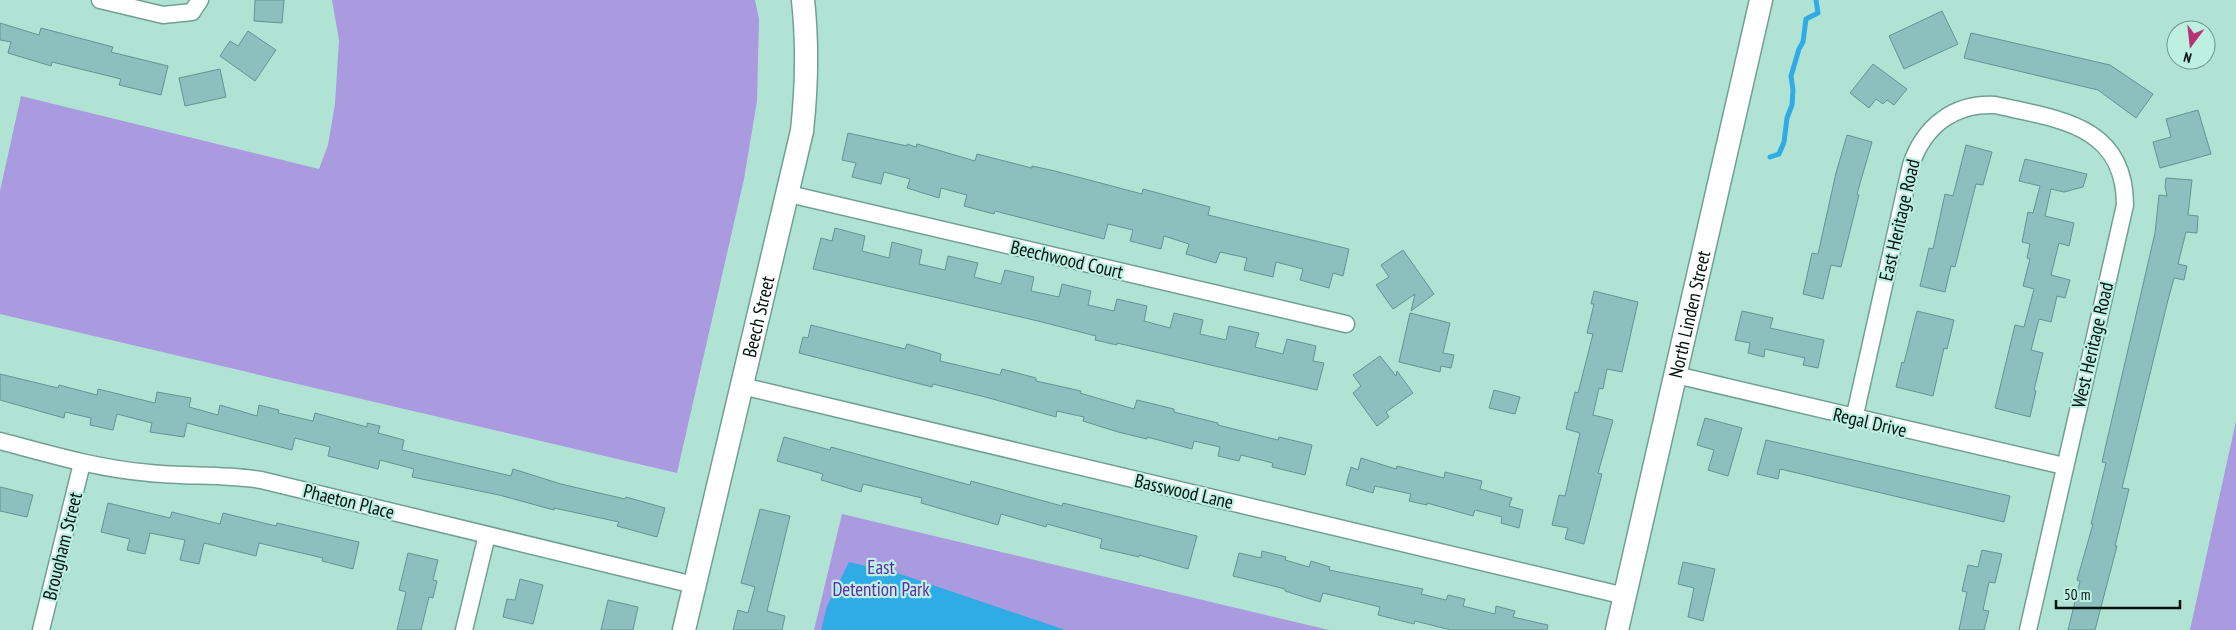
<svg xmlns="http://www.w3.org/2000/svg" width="2236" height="630" font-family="'PT Sans Narrow',sans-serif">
  <rect width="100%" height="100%" fill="#b1e3d4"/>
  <path fill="#aa9ae0" d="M332,0H755L759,19L757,101L744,179L677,473L0,314V191L21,96L319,169L328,145L335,104L339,40Z
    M2236,421V630H2190Z
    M842,514L1329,630H814Z"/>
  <path fill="#2fabe5" d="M849,562L900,574L1065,630H821L827,606Z"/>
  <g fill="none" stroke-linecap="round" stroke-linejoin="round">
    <path stroke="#2fabe5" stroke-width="5" d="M1770,157L1779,154L1784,142L1787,118L1792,105L1793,90L1791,76L1799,49L1803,42L1806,19L1818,13L1816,0"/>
  </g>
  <path fill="#8bc0bf" stroke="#619594" d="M255,0H284L282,23L254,21Z
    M1942,11L1958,44L1904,69L1889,36Z
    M0,23L39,35L41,28L113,47L111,52L168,66L161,95L119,85L121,79L52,62L51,66L8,53L11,42L0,40Z
    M248,31L276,50L255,81L220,56L230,41L238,46Z
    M1971,33L2110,65L2153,94L2136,118L2098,90L1964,58Z
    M1873,64L1907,89L1894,105L1887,100L1883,104L1876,99L1869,108L1850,93Z
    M220,69L226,97L185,106L179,78Z
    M2198,110L2211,154L2160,168L2153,142L2171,137L2166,119Z
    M848,133L907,146V144L916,147L917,144L975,161L977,154L1032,168V166L1055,171L1142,194L1143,189L1210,207L1208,215L1349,249L1343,276L1333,273L1329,288L1300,280L1303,269L1276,262L1273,277L1244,270L1247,258L1220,252L1216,263L1186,254L1189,244L1164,236L1161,249L1130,241L1133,230L1108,224L1104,239L995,211L994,214L964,206L967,195L941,188L939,198L907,188L910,179L884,172L881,184L852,177L856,163L842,160Z
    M1847,135L1872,142L1857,194L1859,195L1841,267L1831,265L1823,299L1803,294L1812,253L1818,254L1836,173Z
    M1966,145L1992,152L1983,185L1976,184L1955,267L1951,266L1945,292L1920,286L1929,248L1933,249L1945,194L1953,196Z
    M2025,159L2087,174L2083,187L2064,192L2051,189L2045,216L2074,223L2069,246L2059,243L2051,275L2070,280L2065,298L2057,296L2051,322L2039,319L2031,350L2043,353L2034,390L2036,391L2030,417L1995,408L2015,325L2024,327L2034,289L2023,286L2030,259L2027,258L2030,244L2022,242L2028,212L2033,213L2040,186L2019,181Z
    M2166,178L2192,180L2188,215L2198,216L2197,233L2186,232L2178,264L2187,266L2184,280L2174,278L2168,300L2122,488L2129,489L2115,546H2117L2095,630H2068L2080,581L2077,580L2093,524H2091L2106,463L2102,462L2155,233L2159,195L2167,196L2165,187Z
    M835,228L865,236L862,251L889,258L892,242L922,250L919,264L945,270L948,256L978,263L974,277L1001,284L1005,270L1034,277L1031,291L1059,297L1062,284L1091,291L1088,305L1114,311L1117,299L1147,306L1144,321L1170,328L1174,313L1203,320L1200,334L1226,340L1229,326L1259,333L1255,347L1283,354L1287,339L1316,346L1313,361L1324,363L1317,390L1117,343V345L1095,340L1096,336L1038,321L813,269L821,238L832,241Z
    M1403,250L1434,294L1411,311L1415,294L1393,309L1376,285L1389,277L1381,265Z
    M1594,291L1638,302L1622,372L1607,369L1603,389L1599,388L1593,415L1613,420L1598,473L1602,474L1584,544L1565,539L1568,528L1552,525L1559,495L1565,496L1580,433L1566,429L1575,392L1578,393L1593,334L1587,333L1594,304H1591Z
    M1742,311L1773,318L1770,328L1824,340L1818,368L1803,365L1805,358L1765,349L1764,357L1748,353L1750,343L1735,340Z
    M1917,311L1954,320L1947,349L1944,348L1933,396L1896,387L1902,362L1904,363Z
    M1410,313L1450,323L1443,353L1454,355L1451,368L1441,366L1440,372L1399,362Z
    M811,325L905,349L907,344L941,354L940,361L1000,375L1002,369L1036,378V381L1081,391L1080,393L1134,409L1137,400L1174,409V412L1218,423V425L1278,440L1279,437L1312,445L1305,475L1272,467L1273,463L1241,455L1239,461L1218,456L1220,447L1194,441L1192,449L1147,437V439L1118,432L1083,421L1084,417L1057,411L1056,417L989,398L933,384L932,387L799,353L803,337L808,338Z
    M1380,356L1396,376L1397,371L1413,393L1386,412L1389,417L1377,426L1353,393L1361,386L1353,375Z
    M0,374L58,388L59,385L97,395L98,389L155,403L157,392L191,398L189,407L218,415L220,405L257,416L259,405L279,410L278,413L313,421L315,413L367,427V423L380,426L378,433L404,440L402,450L511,476L513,469L561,484L625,499L626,497L665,508L657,537L617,526L619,522L554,508V510L499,495L412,477L414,469L380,460L378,469L328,456L330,447L295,438L292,450L187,423L184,437L150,432L152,423L117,414L113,430L90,425L91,418L65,412L64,418L0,400Z
    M1494,390L1520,397L1515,414L1489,408Z
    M1705,418L1742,428L1728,476L1708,470L1714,450L1697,445Z
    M784,437L830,450L831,447L970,485L971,481L1062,506L1063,503L1197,536L1188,569L1139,555V557L1100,548L1102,539L1047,524L1046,527L1001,514L998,525L921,503L922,498L863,484L861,492L821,480L823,474L777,461Z
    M1766,440L2010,496L2004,522L1780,469L1778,479L1757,474Z
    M1361,458L1396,469L1397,466L1444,478L1445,472L1482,481L1480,489L1512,498L1509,506L1523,510L1519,528L1501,523L1502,517L1475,510L1473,516L1427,503V505L1409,501L1411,494L1375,486L1373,493L1346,485L1351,467L1358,470Z
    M0,487L33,495L27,517L0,511Z
    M108,503L170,518L172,512L220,524L223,513L276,526L277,523L359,542L353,569L322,561L323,558L259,543L256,556L204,543L199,564L180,560L185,540L150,533L145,554L127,550L130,539L101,532Z
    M760,509L790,516L767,611L785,616L782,630H733L738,610L748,613L755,587L741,583Z
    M1982,550L2002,554L1995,583L1989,582L1983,610L1989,611L1984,630H1959L1967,592L1962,591L1968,565L1978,567Z
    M1262,551L1286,557L1285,560L1309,567L1311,561L1330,567L1329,570L1423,589L1421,594L1446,600L1448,595L1465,599L1463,606L1495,614L1496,606L1515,611L1513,617L1548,625L1547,630H1451L1415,621L1414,624L1378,615L1380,607L1323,593L1320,602L1285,591V589L1233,576L1239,553L1261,558Z
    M408,553L438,560L433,580L437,581L433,598L429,597L421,630H397L406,592L399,590Z
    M1683,562L1715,569L1703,621L1688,617L1694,588L1678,584Z
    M520,579L543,585L533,624L503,617L507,599L515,600Z
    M608,600L638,607L633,630H601Z"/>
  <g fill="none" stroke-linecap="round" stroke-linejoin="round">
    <g stroke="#70a092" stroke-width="19">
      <path id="street" d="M100,0L163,15L192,12L200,0
        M789,194L1346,324
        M1676,375L2064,466
        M742,386L1625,596
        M1854,419L1911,165C1924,126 1954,103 1995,105C2057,119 2125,124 2125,205L2028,630
        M0,441C49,454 99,469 150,473C187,477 224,474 261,480L694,585
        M41,630L82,463
        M464,630L487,535"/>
    </g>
    <g stroke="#70a092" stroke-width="25">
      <g id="secondary">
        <path id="s1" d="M684,630L802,131C807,85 808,46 803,0"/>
        <path id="s2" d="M1617,630L1761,0"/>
      </g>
    </g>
    <use href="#street" stroke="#fff" stroke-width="16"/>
    <use href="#secondary" stroke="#fff" stroke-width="22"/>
  </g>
  <g text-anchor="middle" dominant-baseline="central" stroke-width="4.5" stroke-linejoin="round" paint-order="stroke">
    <g font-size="19" fill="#01110c" stroke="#bef0e1">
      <text transform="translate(1899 220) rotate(-77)">East Heritage Road</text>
      <text transform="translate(1067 259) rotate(13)">Beechwood Court</text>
      <text stroke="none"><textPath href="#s2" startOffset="324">North Linden Street</textPath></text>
      <text stroke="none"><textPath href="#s1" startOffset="322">Beech Street</textPath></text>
      <text transform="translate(2092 345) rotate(-77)">West Heritage Road</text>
      <text transform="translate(1870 422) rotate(13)">Regal Drive</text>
      <text transform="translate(1184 491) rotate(13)">Basswood Lane</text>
      <text transform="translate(349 501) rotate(14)">Phaeton Place</text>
      <text transform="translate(62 546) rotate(-76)">Brougham Street</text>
    </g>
    <g font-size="19" fill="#5e29b0" stroke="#bef0e1">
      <text x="881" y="567">East<tspan x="881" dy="22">Detention Park</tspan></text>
    </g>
  </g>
  <g transform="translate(2191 45) rotate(195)"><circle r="24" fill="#bef0e1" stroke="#72978c"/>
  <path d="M0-4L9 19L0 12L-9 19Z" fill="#b73174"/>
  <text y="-8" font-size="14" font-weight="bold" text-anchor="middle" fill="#01110c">N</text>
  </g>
  <path d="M2056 600v8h124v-8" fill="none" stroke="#01110c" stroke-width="2.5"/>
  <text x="2064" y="600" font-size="15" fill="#01110c" stroke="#bef0e1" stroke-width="4" paint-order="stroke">50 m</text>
</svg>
